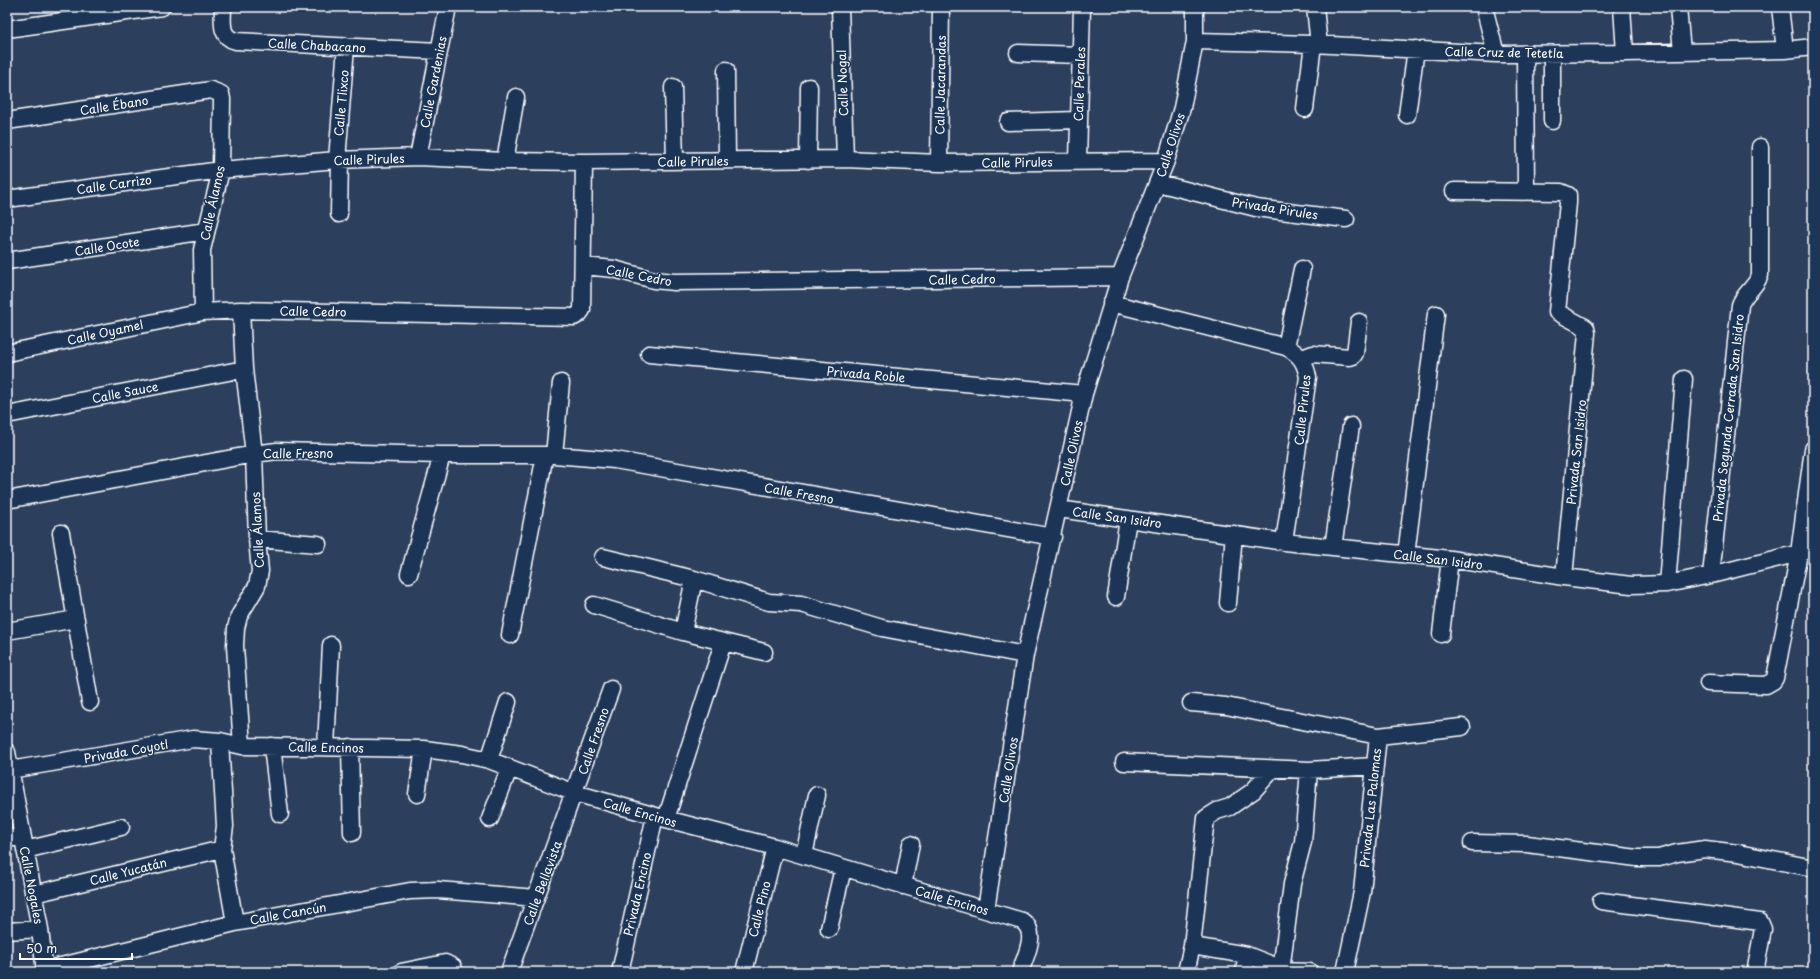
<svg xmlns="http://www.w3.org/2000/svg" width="1820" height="979" font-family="'Playpen Sans',sans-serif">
  <rect width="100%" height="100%" fill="#2c3f5c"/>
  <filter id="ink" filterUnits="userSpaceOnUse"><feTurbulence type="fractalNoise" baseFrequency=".025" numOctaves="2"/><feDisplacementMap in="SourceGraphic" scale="8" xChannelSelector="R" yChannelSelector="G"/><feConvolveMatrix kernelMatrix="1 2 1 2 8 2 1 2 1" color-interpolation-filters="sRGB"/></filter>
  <g filter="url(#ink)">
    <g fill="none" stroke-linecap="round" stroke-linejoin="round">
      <g stroke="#fff" stroke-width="19">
        <path id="minor" d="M223,7C223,20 219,37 236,41L439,51
          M840,7L845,159
          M1315,7L1319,45
          M1484,7L1496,54
          M1622,7L1625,53
          M1678,7L1682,52
          M1780,7L1785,50
          M7,29L162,7
          M1195,41L1313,44L1496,54L1625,53L1785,50L1813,47
          M1018,53L1080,55
          M1525,54L1526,191
          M1552,54V121
          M726,70L727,160
          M673,87L675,161
          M1305,109L1313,44
          M1407,115L1416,49
          M7,121L211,90L221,94L222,99L221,170L202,250L203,312
          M1008,122L1078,120
          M418,157L448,7
          M337,160L346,46
          M808,160L809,87
          M505,161L516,97
          M1078,161L1082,7
          M939,163L941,7
          M1158,183L1256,208L1346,219
          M1454,191L1561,192L1568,195V203L1557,312L1583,326L1586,328L1587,333L1564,577
          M7,199L221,170L337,160L418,157L505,161L584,162L845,159L939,163L1166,161
          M339,214L340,160
          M7,261L206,231
          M583,266L614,269L654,280L674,282L1120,277
          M1111,303L1286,347C1300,354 1305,362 1308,377L1284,542
          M241,310L244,369L254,454L257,539L260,571L257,586L239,616L236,628L235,646L242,746
          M1286,347L1302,269
          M7,353L203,312L241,310L574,317L579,314L582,310L584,162
          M649,354L1084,394
          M1302,358L1313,354L1350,357L1353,356L1355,353L1359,322
          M7,415L244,369
          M554,455L561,383
          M7,500L254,454L277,451L442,455H554L615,460L1053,537
          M1059,509L1284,542L1450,559L1564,577L1631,585L1667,584L1711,575L1799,553L1813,545
          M61,533L90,702
          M257,539L318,544
          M1333,547L1351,426
          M1406,555L1436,314
          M603,557L694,579L769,602L801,604L882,628L1025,655
          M409,574L442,455
          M1711,575L1740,305C1744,293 1756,287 1760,275V147
          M1667,584L1684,379
          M1116,597L1128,519
          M1228,603L1234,534
          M594,605L683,632L764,652
          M7,631L76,619
          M683,632L694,579
          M1441,634L1450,559
          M510,635L545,455
          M1708,683L1766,685L1773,681L1775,678L1799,553L1813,449
          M1191,703L1226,706L1378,736L1362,892L1345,972
          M1378,736L1462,727
          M220,741L225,826L222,849L235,923
          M272,746L280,814
          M326,747L331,645
          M350,747L352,833
          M7,752L40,929L45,972
          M489,760L508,702
          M1124,762L1309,770L1374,766
          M10,770L193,739L220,741L242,746L424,749L462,754L489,760L575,793L666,819L775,847L1022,921C1039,932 1025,957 1020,972
          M417,794L424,749
          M490,819L509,769
          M666,819L723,643
          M7,838H23
          M1472,843L1527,844L1637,858H1659L1677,853L1705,849L1738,853L1813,868
          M25,850L121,827
          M804,855L817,795
          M903,886L911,844
          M34,894L222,849
          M1601,901L1760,922L1763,929L1755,972
          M986,910L1025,655L1084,394L1120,277L1166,161L1182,108L1195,41V7
          M829,929L843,868
          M7,931L40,929
          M1192,946L1247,955L1270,964L1281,971L1310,972
          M45,970L235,923L410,891L438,890L536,898
          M1281,971L1292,884L1303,842L1309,770
          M401,972L445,963L453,967L455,972
          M509,972L611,689
          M620,972L655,816
          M744,972L775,847
          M1186,972L1192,946L1206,818L1217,811L1230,807L1253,791L1273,769
          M1244,972L1247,955"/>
      </g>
      <use href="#minor" stroke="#1d3557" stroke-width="16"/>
    </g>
  </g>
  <g text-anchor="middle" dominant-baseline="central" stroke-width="3" stroke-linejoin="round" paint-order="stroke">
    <g font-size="12" fill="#fff" stroke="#1d3557">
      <text transform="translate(317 45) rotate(3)">Calle Chabacano</text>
      <text transform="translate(1504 52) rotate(1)">Calle Cruz de Tetetla</text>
      <text transform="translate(433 82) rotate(-79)">Calle Gardenias</text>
      <text transform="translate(842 83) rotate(-92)">Calle Nogal</text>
      <text transform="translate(1079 84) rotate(-88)">Calle Perales</text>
      <text transform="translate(940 85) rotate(-89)">Calle Jacarandas</text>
      <text transform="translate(341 103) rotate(-85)">Calle Tlixco</text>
      <text transform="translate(114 105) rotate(-9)">Calle Ébano</text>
      <text transform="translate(1170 145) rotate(-72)">Calle Olivos</text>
      <text transform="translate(369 159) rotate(-2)">Calle Pirules</text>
      <text transform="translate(693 161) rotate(-1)">Calle Pirules</text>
      <text transform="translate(1017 162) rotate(-1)">Calle Pirules</text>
      <text transform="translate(114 184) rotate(-8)">Calle Carrizo</text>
      <text transform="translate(212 203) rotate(-78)">Calle Álamos</text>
      <text transform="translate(1275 208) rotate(9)">Privada Pirules</text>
      <text transform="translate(107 246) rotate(-9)">Calle Ocote</text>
      <text transform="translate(639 275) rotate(11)">Calle Cedro</text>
      <text transform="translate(962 279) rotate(-1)">Calle Cedro</text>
      <text transform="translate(313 311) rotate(1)">Calle Cedro</text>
      <text transform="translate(105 332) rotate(-12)">Calle Oyamel</text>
      <text transform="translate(866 374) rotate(5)">Privada Roble</text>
      <text transform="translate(125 392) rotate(-11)">Calle Sauce</text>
      <text transform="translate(1302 410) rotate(-84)">Calle Pirules</text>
      <text transform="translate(1728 418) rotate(-84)">Privada Segunda Cerrada San Isidro</text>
      <text transform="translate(1576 452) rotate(-84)">Privada San Isidro</text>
      <text x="298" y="453">Calle Fresno</text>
      <text transform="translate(1071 453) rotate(-78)">Calle Olivos</text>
      <text transform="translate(799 493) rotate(10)">Calle Fresno</text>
      <text transform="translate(1117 517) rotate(8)">Calle San Isidro</text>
      <text transform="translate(257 530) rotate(-93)">Calle Álamos</text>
      <text transform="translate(1438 559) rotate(7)">Calle San Isidro</text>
      <text transform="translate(593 741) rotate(-71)">Calle Fresno</text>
      <text transform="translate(326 747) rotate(1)">Calle Encinos</text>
      <text transform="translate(126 751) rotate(-10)">Privada Coyotl</text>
      <text transform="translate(1008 770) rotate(-81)">Calle Olivos</text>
      <text transform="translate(1370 808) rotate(-84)">Privada Las Palomas</text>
      <text transform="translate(640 812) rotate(16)">Calle Encinos</text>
      <text transform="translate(128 871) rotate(-14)">Calle Yucatán</text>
      <text transform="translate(542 883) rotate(-70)">Calle Bellavista</text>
      <text transform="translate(32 885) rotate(79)">Calle Nogales</text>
      <text transform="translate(637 894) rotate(-77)">Privada Encino</text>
      <text transform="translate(952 900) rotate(16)">Calle Encinos</text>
      <text transform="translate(759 909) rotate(-76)">Calle Pino</text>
      <text transform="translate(288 913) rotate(-10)">Calle Cancún</text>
    </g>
  </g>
  <rect width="1820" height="979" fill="none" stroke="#1d3557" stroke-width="24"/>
  <rect x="12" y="12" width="1796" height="955" fill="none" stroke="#fff" stroke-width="1.5" filter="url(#ink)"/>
  <path d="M20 953v6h112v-6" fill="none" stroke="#ffffff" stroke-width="2"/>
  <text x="26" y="953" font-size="12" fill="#ffffff" stroke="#1d3557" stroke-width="3" paint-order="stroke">50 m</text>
</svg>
